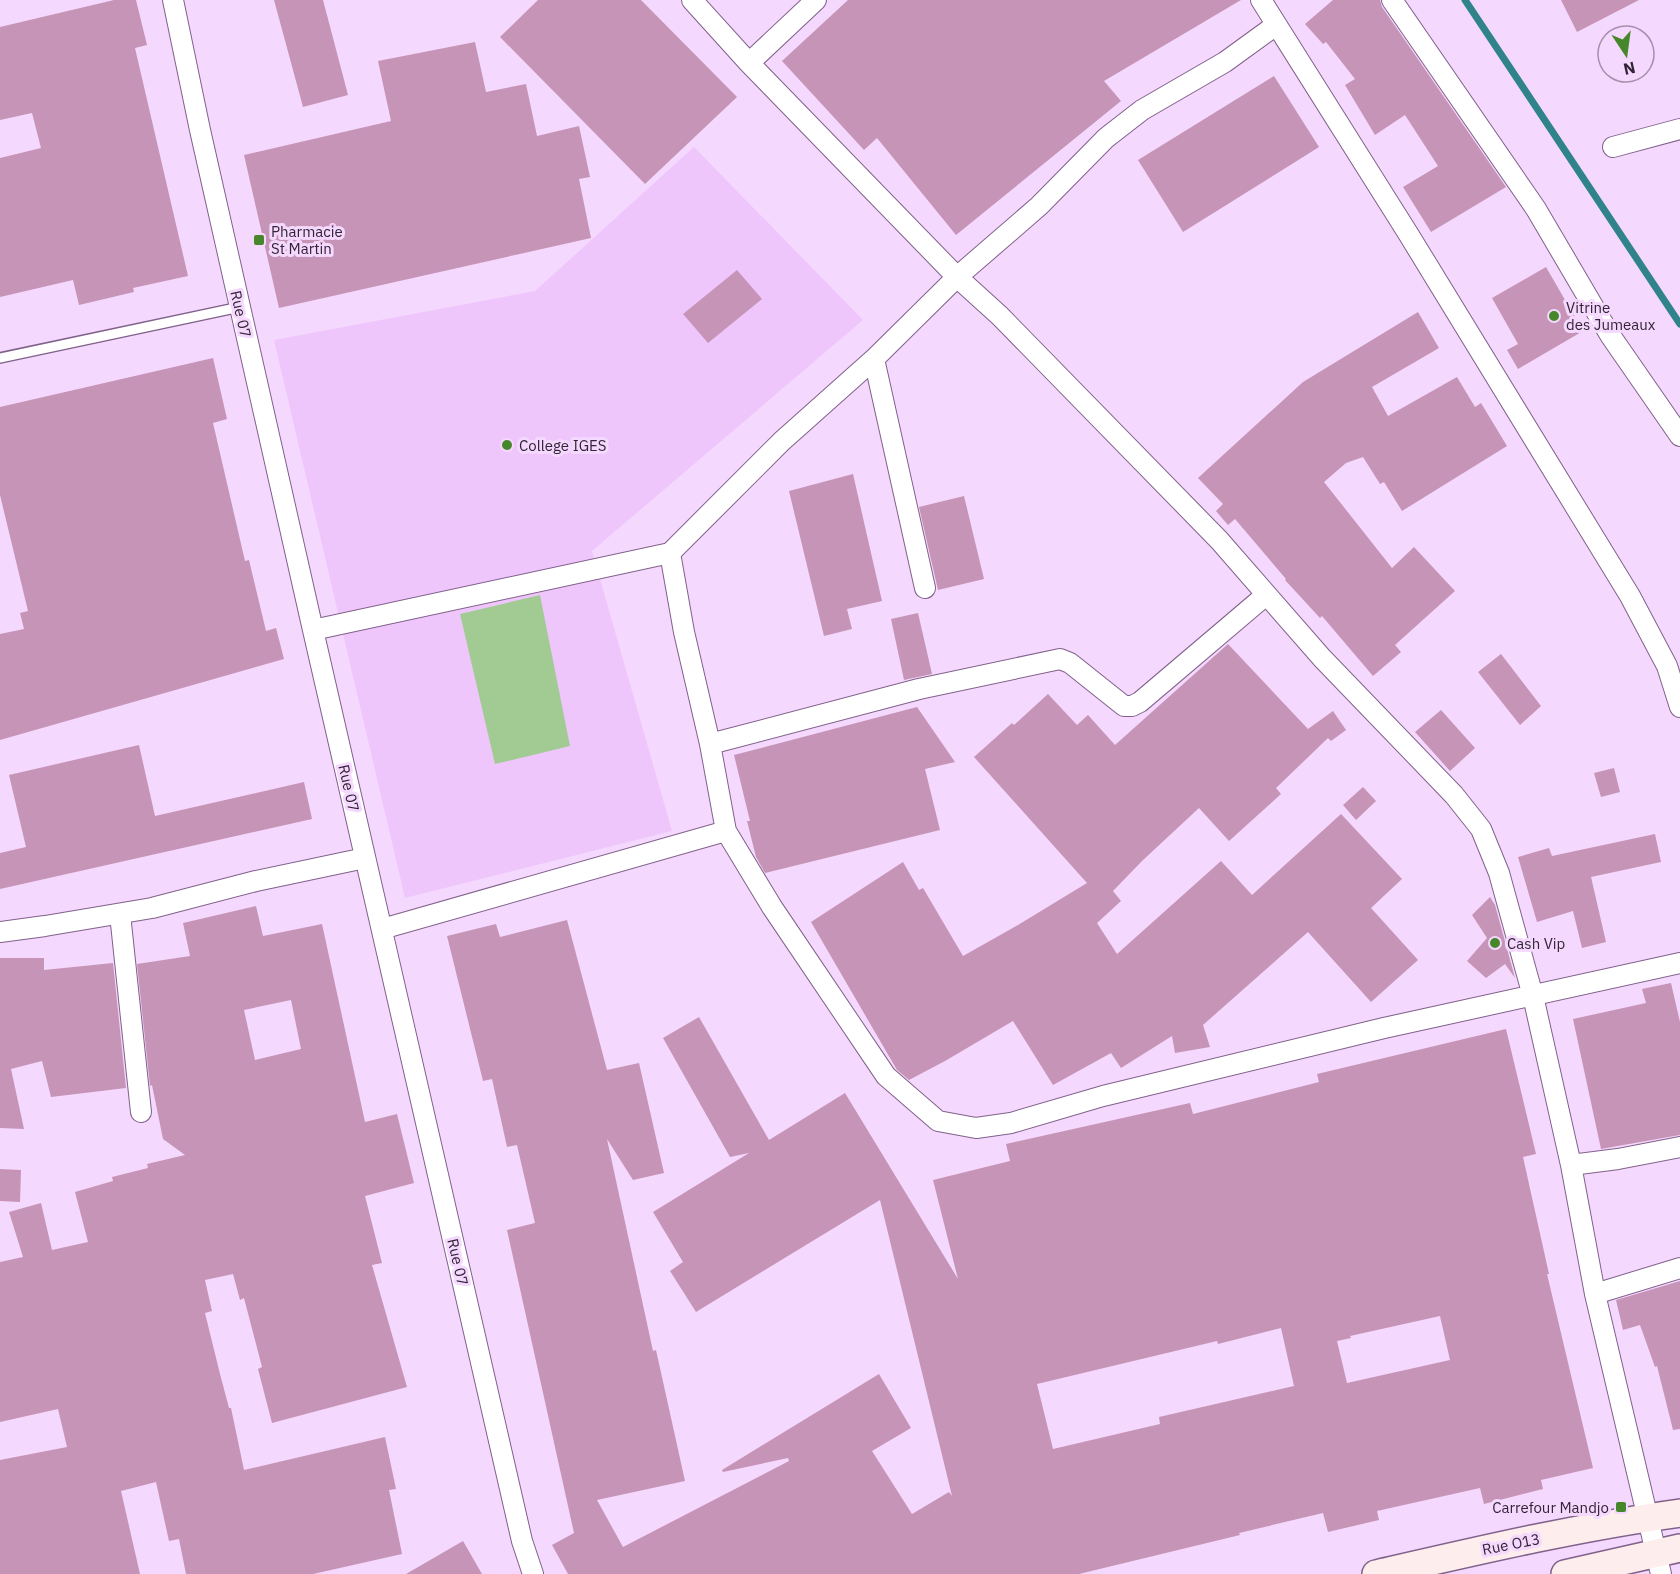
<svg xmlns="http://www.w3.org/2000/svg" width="1680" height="1574" font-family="'IBM Plex Sans',sans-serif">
  <rect width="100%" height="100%" fill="#f5d8fe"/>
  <path fill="#efc6fc" d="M694,147L863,320L592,551L672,831L405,898L274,340L535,291Z"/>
  <path fill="#a2cb94" d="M540,595L570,746L495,764L460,614Z"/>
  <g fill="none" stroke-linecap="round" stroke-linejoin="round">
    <path stroke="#30838b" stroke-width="7" d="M1465,0L1680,324"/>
  </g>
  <path fill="#c694b7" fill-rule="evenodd" d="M114,0H136L147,45L135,48L188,276L133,288L134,292L79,305L73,280L0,297V158L41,148L32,113L0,120V27Z
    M274,0H323L348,95L303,107Z
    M538,0H641L737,97L645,184L500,37Z
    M848,0H1241L1104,81L1121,101L956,235L877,138L864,150L782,61Z
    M1333,0H1380L1382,7L1506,187L1431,232L1403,187L1438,166L1405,115L1375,135L1345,85L1355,79L1326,42L1323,44L1305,24Z
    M1561,0H1639L1577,32Z
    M475,42L486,92L526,84L537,136L579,126L590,177L579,179L591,238L279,308L244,155L391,121L378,61Z
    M1274,76L1319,147L1183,232L1138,160Z
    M1546,267L1583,331L1518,369L1507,350L1518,344L1492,298Z
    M737,270L762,299L708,343L683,314Z
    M1418,312L1439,348L1372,387L1388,416L1457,377L1475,407L1481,403L1507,446L1402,511L1384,482L1380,484L1363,457L1346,463L1324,482L1392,568L1414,547L1455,591L1395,645L1401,652L1373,676L1322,616L1320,618L1285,580L1286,579L1235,519L1228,525L1216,511L1223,504L1198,478L1303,382Z
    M213,358L227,419L213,423L245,561L249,560L266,631L276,628L284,659L0,740V634L24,629L20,613L28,611L0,495V407Z
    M853,474L882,601L847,609L852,629L824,636L789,491Z
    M964,496L984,579L938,590L919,507Z
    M918,613L932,674L904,680L891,619Z
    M1228,644L1308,729L1333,711L1346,730L1331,741L1328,738L1276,788L1281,794L1229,841L1199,808L1142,861L1113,891L1121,901L1097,923L1117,954L1221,861L1252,895L1341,814L1402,879L1371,908L1418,960L1371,1002L1308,932L1203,1025L1210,1047L1175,1053L1172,1036L1121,1068L1111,1053L1053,1085L1013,1021L945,1061L909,1080L897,1070L811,922L903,862L919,890L923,888L963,956L1018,925L1087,883L974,757L1012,723L1014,725L1048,694L1077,725L1088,715L1115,745Z
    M1501,654L1541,706L1520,725L1478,672Z
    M917,707L955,762L925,769L940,830L765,873L756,857L747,821H750L734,755Z
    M1441,710L1475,748L1450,771L1415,732Z
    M139,745L155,816L304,782L312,819L0,889V853L26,847L9,775Z
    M1614,768L1620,792L1601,797L1594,773Z
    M1363,787L1376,801L1356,820L1343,805Z
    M1655,834L1661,862L1591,877L1606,942L1582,948L1573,911L1537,922L1518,857L1549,848L1552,856Z
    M1490,897L1495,905L1515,978L1505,964L1486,978L1467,961L1487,938L1472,915Z
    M256,906L263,936L322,924L365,1122L397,1114L414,1183L365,1196L382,1263L372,1265L407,1387L272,1423L258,1369L262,1367L244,1298L240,1300L233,1274L205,1280L212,1311L205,1313L220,1374L229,1408H231L244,1470L385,1437L396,1489L389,1490L402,1554L313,1574H186L179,1539L169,1541L156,1482L121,1491L140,1574H0V1460L67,1447L58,1409L0,1422V1262L23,1257L9,1212L41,1203L52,1250L88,1242L75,1192L113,1181L112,1177L148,1168L147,1164L185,1155L163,1139L152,1085L150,1086L137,964L190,956L183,923ZM291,1000L301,1049L255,1060L244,1010Z
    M567,920L607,1070L639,1063L664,1173L633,1180L607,1139L653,1351L656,1350L685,1481L597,1500L623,1547L789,1461L788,1458L723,1472L722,1470L879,1374L911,1428L872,1451L912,1514L949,1492L952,1496L880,1200L696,1312L670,1271L683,1262L653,1212L749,1153L730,1157L663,1038L699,1017L769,1140L845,1093L958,1279L933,1180L1010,1161L1006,1144L1190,1103L1193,1114L1319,1082L1317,1074L1506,1029L1536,1154L1523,1157L1549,1274H1547L1593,1468L1541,1480L1543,1489L1484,1504L1480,1488L1377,1511L1379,1520L1328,1532L1323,1513L1239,1533L1240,1535L1079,1574H568L552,1545L574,1533L507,1230L535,1223L517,1145L507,1147L492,1079L483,1081L447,936L496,924L500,937ZM1440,1316L1450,1360L1347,1383L1337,1341L1351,1338L1350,1336ZM1281,1328L1294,1386L1159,1417L1160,1424L1053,1449L1037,1384L1217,1341L1218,1344Z
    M0,958H44V970L113,963L126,1088L51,1097L42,1061L11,1069L24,1129L0,1128Z
    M1671,983L1680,1022V1135L1601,1149L1573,1019L1646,1003L1642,989Z
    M0,1169L21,1170L20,1202L0,1201Z
    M1680,1281V1429L1673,1430L1657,1366L1655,1367L1640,1325L1623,1330L1616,1300Z
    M463,1541L482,1574H406Z"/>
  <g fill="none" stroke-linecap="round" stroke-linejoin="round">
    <g stroke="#81618b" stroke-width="12">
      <path id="lane" d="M0,358L240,307"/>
    </g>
    <g stroke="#81618b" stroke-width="22">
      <path id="street" d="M173,0L200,130L313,630L522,1541L533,1574
        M692,0L749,63L957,277L1000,316L1219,540L1322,658L1454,795L1481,829L1499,873L1533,996L1571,1165L1595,1294L1661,1574
        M1261,0L1409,235L1630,596L1667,666L1680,707
        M1392,0L1536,209L1610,335L1680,436
        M749,63L816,0
        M1613,147L1680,129
        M874,359L925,588
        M670,553L684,632L710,744L726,831L772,907L886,1076L938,1121L976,1128L1011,1123L1103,1096L1384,1028L1680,963
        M313,630L670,553L782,441L874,359L957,277L1039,206L1106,138L1142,110L1225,62L1276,25
        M710,744L919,689L1060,659L1070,663L1124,706H1132L1140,702L1266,595
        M120,914L141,1112
        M382,929L726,831
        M0,932L45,926L152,908L256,881L365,858
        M1571,1165L1618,1159L1680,1147
        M1595,1294L1680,1268"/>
    </g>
    <g stroke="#81618b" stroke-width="30">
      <path id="secondary" d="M1376,1574C1476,1551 1578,1527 1680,1513
        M1565,1574L1680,1548"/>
    </g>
    <use href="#lane" stroke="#fff" stroke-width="9"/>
    <use href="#street" stroke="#fff" stroke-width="20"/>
    <use href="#secondary" stroke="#fdeded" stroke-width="27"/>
  </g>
  <g fill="#45872a" stroke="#f5d8fe" stroke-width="2">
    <rect x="253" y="234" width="12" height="12" rx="3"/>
    <circle cx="1554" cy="316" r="6"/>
    <circle cx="507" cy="445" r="6"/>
    <circle cx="1495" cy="943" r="6"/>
    <rect x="1615" y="1501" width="12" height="12" rx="3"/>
  </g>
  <g text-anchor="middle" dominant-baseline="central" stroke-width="6" stroke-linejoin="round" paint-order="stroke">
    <g font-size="15" fill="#322436" stroke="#f5d8fe" text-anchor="start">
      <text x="271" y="231">Pharmacie<tspan x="271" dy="17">St Martin</tspan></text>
      <text x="1566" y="307">Vitrine<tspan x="1566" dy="17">des Jumeaux</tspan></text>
      <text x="519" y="445">College IGES</text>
      <text x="1507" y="943">Cash Vip</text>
      <text x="1609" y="1507" text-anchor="end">Carrefour Mandjo</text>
    </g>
    <g font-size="15" fill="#322436" stroke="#f5d8fe">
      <text transform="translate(241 314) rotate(77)">Rue 07</text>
      <text transform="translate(349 788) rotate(77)">Rue 07</text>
      <text transform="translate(458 1262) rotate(77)">Rue 07</text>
      <text transform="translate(1511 1544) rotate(-11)">Rue O13</text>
    </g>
  </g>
  <g transform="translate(1626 54) rotate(167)"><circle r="28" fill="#f5d8fe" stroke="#a790ae" stroke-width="1.5"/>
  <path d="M0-4.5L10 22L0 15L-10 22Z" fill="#45872a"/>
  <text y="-9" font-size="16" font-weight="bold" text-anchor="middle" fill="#322436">N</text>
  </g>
</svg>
